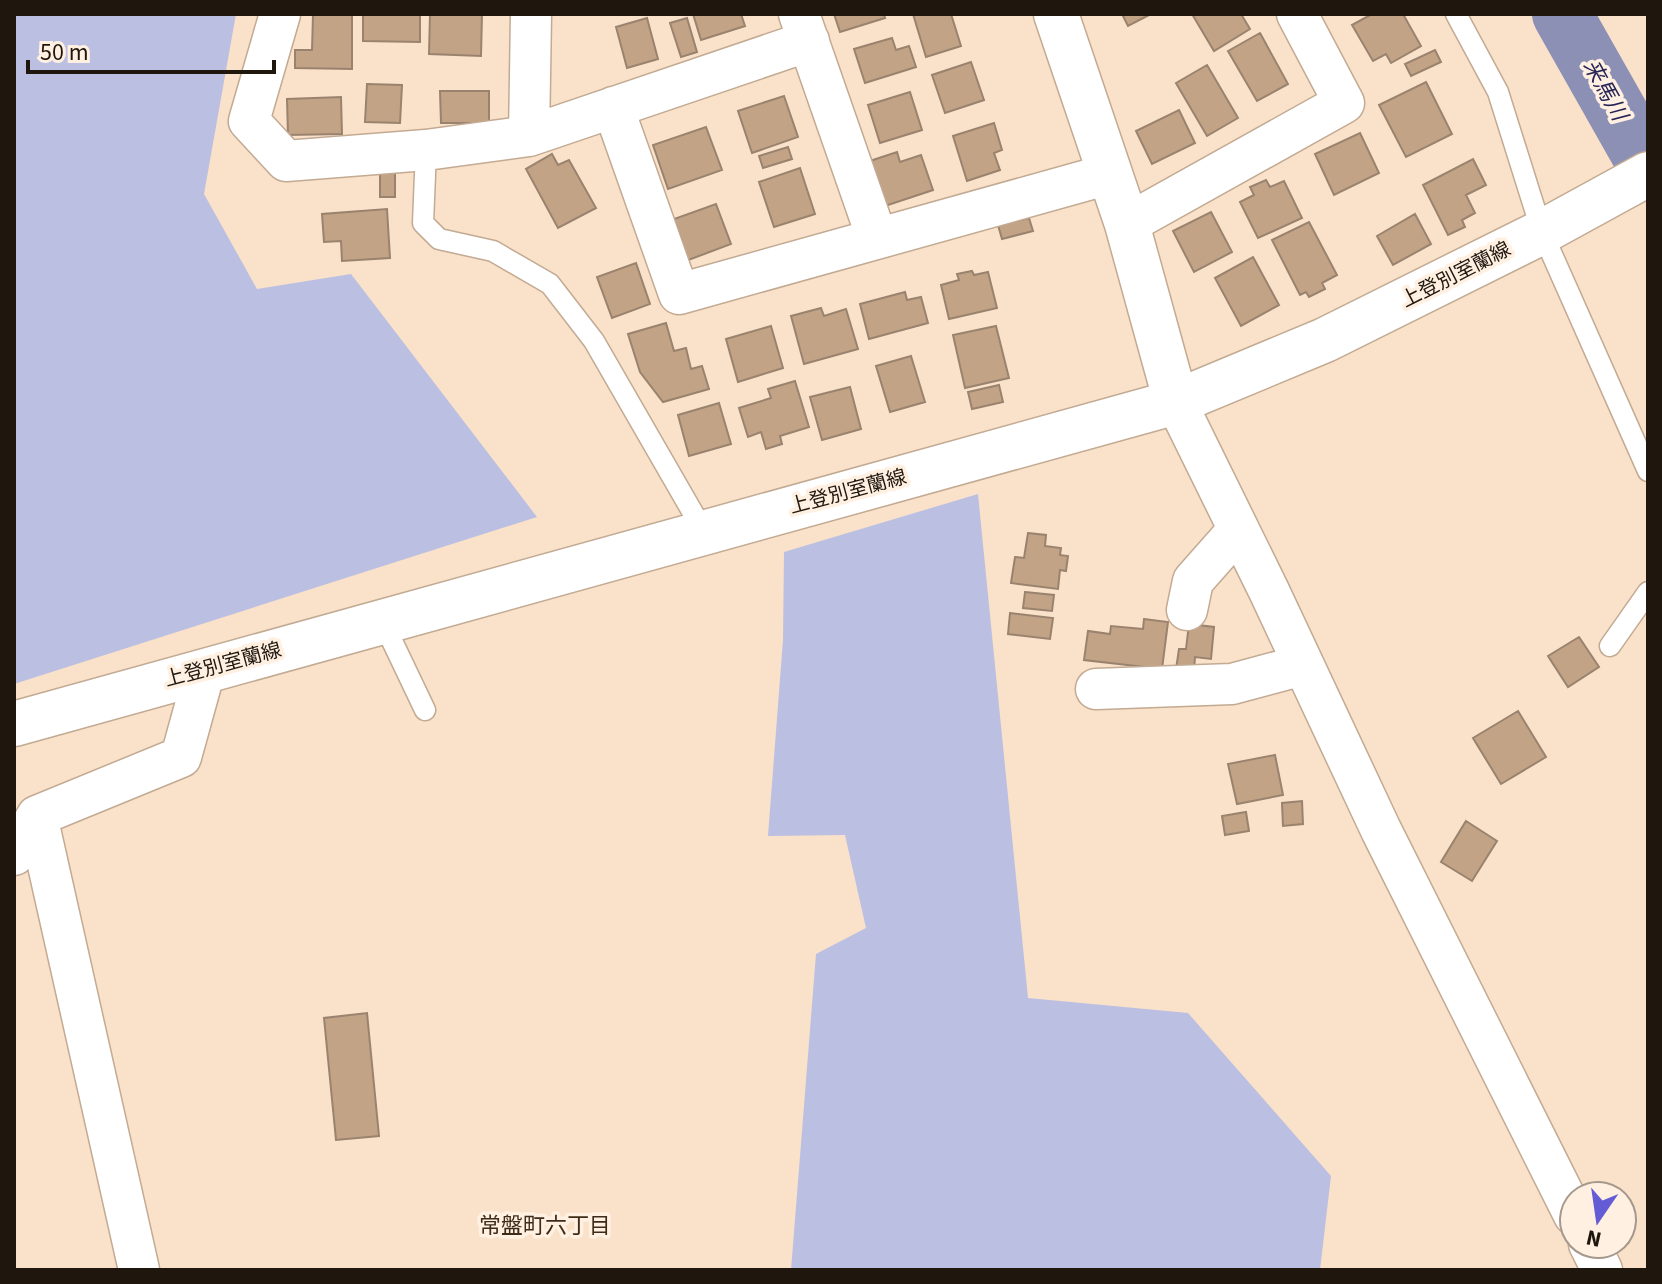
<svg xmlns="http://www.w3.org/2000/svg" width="1662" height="1284" font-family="'Source Sans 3','Noto Sans JP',sans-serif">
  <rect width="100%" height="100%" fill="#fae1c9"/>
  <path fill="#bbbfe2" d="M14,14H236L204,194L257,289L351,274L537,517L14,684Z
    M978,494L1028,998L1188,1013L1331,1176L1320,1270H791L816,954L866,928L845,835L768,836L783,640L784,552Z"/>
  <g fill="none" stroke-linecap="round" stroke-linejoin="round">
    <path stroke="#8d90b5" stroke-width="60" d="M1562,14L1648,166"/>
  </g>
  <path fill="#c2a386" stroke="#9a836e" stroke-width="2" d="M363,14H420V42L363,41Z
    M430,14H482L481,56L429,54Z
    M693,14H741L745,26L701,40Z
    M834,14H884L885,18L840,32Z
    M913,14H951L961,46L926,57Z
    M1122,14H1151L1128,26Z
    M1192,14H1241L1250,29L1214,51Z
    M1372,14H1403L1421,46L1391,63L1386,54L1373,61L1352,25Z
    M313,15H352V69L295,68V50H312Z
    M647,18L658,59L627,68L616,27Z
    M687,18L697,52L681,57L670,23Z
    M1260,33L1288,84L1257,101L1228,51Z
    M892,38L896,50L909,46L916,67L865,83L854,49Z
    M1435,50L1441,62L1411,76L1405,64Z
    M971,62L984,100L945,113L932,75Z
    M1207,65L1238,118L1207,136L1176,83Z
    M1426,82L1452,134L1406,157L1379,105Z
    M367,84L402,85L400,123L365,122Z
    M440,91H489V123H441Z
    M910,92L922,130L880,143L868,105Z
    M784,96L798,137L752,153L738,111Z
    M341,97L342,134L288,135L287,99Z
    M1179,110L1195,143L1152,164L1136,131Z
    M994,123L1002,150L994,153L1000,170L967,181L953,136Z
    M706,127L722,170L668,189L653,145Z
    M1360,133L1379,173L1334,195L1315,154Z
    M788,147L792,159L763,168L759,156Z
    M897,152L900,162L921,155L933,190L885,206L870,161Z
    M552,154L558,165L569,160L596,208L558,228L526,169Z
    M1473,159L1486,185L1466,195L1475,213L1462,220L1465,227L1448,235L1423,185Z
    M800,168L815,214L774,227L759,182Z
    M380,172H395V197H380Z
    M1266,180L1270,187L1284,181L1302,218L1258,238L1240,202L1254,195L1250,187Z
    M716,204L731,244L683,262L676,244L682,241L674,219Z
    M387,209L390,258L342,261L341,241L324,242L322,214Z
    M1211,212L1232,252L1194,272L1173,231Z
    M1415,214L1431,244L1393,265L1377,236Z
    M1029,218L1033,231L1002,239L998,225Z
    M1309,222L1337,275L1322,283L1325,289L1309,297L1306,292L1300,295L1272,240Z
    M1253,257L1279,305L1241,326L1215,278Z
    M636,263L650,304L612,318L597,277Z
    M972,271L974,275L988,272L997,308L949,319L941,285L959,280L957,274Z
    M905,292L907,300L921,297L928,323L869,339L860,304Z
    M821,308L824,316L846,309L858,349L804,364L791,316Z
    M666,323L674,351L686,348L691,369L702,366L709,389L663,402L640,372L628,334Z
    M771,326L783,368L738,382L726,339Z
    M996,326L1009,378L965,388L953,335Z
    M911,356L925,402L890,412L876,366Z
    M795,381L809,427L780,436L782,444L766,449L761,432L748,437L739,408L771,398L768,389Z
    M999,385L1003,402L972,409L968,392Z
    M850,387L861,429L822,440L810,397Z
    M719,403L731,444L689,456L678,415Z
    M1028,533L1046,535L1045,546L1061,548L1060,555L1068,556L1066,571L1060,570L1058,589L1011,583L1015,557L1024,558Z
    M1025,592L1054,595L1052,611L1023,608Z
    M1010,613L1053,618L1050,639L1008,634Z
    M1144,619L1168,622L1162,669L1084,660L1088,631L1110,634L1111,626L1143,629Z
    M1189,624L1214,627L1211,659L1195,657L1194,671L1176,669L1179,649H1186Z
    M1579,637L1599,667L1568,687L1548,656Z
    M1518,711L1546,757L1501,784L1473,738Z
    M1275,755L1283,795L1237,804L1228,764Z
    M1302,801L1303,824L1283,826L1282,803Z
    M1246,812L1249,831L1225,835L1222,816Z
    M1466,821L1497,841L1472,881L1441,862Z
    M367,1013L379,1136L336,1140L324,1018Z"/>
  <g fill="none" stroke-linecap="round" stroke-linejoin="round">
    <g stroke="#c2aa93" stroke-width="23">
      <path id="lane" d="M1456,14L1498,92L1542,232L1648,471
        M426,150L423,223L439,239L493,251L550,284L594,341L704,532
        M383,622L425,710
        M1610,646L1648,592"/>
    </g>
    <g stroke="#c2aa93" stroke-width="43">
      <path id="street" d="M280,14L249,121L286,161L426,150L529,136
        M531,14L529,136L809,41
        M799,14L877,238
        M613,107L679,294L1109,174
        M1127,224L1344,103L1297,14
        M1176,402L1269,591L1381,830L1574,1215
        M1187,610L1193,581L1238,530
        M1096,689L1232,684L1303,665
        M37,816L139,1270
        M14,855L37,816L181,757L205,670
        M1589,1244L1602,1270"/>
    </g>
    <g stroke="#c2aa93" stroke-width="47">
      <path id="secondary" d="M1056,14L1127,224L1176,402
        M14,724L1176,402L1325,340L1542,232L1648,174"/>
    </g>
    <use href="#lane" stroke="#fff" stroke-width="20"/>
    <use href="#street" stroke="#fff" stroke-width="40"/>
    <use href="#secondary" stroke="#fff" stroke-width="44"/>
  </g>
  <g text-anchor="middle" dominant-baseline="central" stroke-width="7" stroke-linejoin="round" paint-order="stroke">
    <g font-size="20" fill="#1f170e" stroke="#fff0e2">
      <text transform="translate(1456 275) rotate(-27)">上登別室蘭線</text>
      <text transform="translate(848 492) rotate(-15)">上登別室蘭線</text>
      <text transform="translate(223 665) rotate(-15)">上登別室蘭線</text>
    </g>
    <g font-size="22" font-style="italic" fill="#262555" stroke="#fff0e2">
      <text transform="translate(1605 90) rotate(61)">来馬川</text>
    </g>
    <g font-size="22" fill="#3e2b18" stroke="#fff0e2">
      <text x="545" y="1226">常盤町六丁目</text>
    </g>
  </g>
  <rect width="1662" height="1284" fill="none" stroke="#1f170e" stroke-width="32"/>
  <g transform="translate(1598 1220) rotate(193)"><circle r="38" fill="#fff0e2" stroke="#a5998d" stroke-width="2"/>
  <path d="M0-6L14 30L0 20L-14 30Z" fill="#635cd5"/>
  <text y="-12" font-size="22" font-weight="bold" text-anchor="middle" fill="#1f170e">N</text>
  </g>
  <path d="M28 60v12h246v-12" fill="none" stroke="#1f170e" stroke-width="4"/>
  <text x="40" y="60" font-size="24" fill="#1f170e" stroke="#fff0e2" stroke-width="6" paint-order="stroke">50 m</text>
</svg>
